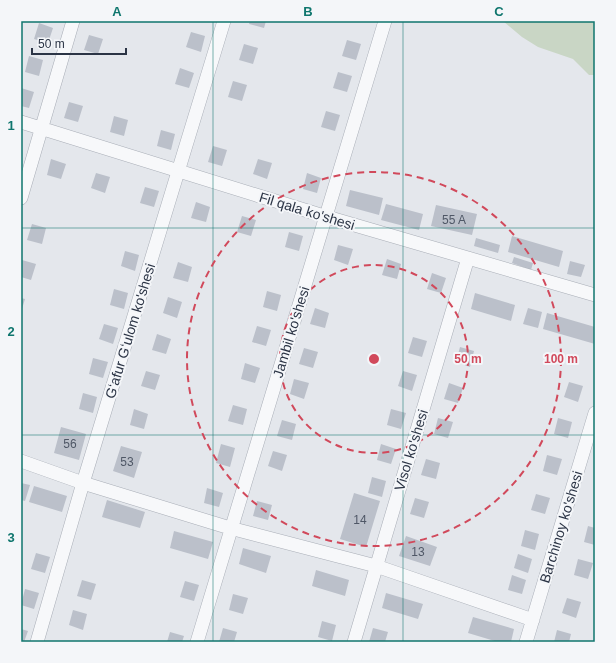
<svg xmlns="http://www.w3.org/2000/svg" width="616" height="663" font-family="Helvetica,sans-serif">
  <rect width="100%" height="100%" fill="#e4e7ec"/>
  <path fill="#c9d6c5" d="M503,21H595V75H589L573,59L538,47L522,37Z"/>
  <path fill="#bbc0ca" d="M250,21H266L264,28L249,24Z
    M39,23L53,28L48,43L34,39Z
    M191,32L205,36L201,52L186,47Z
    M89,35L103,39L98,54L84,50Z
    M347,40L361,44L356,60L342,56Z
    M244,44L258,48L253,64L239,60Z
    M29,56L43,60L39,76L25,72Z
    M180,68L194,73L189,88L175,84Z
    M338,72L352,76L347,92L333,88Z
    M233,81L247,85L242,101L228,97Z
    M21,88L34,92L29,108L21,106Z
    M69,102L83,106L78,122L64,118Z
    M326,111L340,115L335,131L321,127Z
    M114,116L128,120L124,136L110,132Z
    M161,130L175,134L171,150L157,146Z
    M213,146L227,150L222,166L208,162Z
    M51,159L66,164L61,179L47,175Z
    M258,159L272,163L267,179L253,174Z
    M96,173L110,177L105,193L91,188Z
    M307,173L321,178L317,193L303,189Z
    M145,187L159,191L154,207L140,203Z
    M350,190L383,198L379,215L346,206Z
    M196,202L210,207L206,222L191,218Z
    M386,204L423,214L419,230L381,220Z
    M436,205L477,214L472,235L431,226Z
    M242,216L256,220L251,236L237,232Z
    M32,224L46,228L42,244L27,240Z
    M289,232L303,236L299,251L285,247Z
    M512,236L563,251L559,267L508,252Z
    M476,238L500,245L498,253L474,246Z
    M338,245L353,249L348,265L334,260Z
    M125,251L139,255L135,271L121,266Z
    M514,257L533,263L531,270L512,263Z
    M387,259L401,264L397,279L382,275Z
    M22,260L36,264L31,280L21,277Z
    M570,261L585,265L581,277L567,274Z
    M178,262L192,267L188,282L173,278Z
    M432,273L446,278L441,293L427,289Z
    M114,289L128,293L124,309L110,305Z
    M267,291L281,295L277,311L263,307Z
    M475,293L515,305L511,321L471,309Z
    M168,297L182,302L177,318L163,313Z
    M21,298L25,299L21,312Z
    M315,308L329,313L325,328L310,324Z
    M528,308L542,312L538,328L523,324Z
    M547,313L595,327V344L543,329Z
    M104,324L118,328L113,344L99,339Z
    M257,326L271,330L266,346L252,342Z
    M157,334L171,339L166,354L152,350Z
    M413,337L427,341L422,357L408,353Z
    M460,347L474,351L470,367L456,362Z
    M304,348L318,352L313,368L299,364Z
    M93,358L108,362L103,378L89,374Z
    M245,363L260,368L255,383L241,379Z
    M146,371L160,375L155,390L141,386Z
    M403,371L417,375L412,391L398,386Z
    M294,379L309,383L304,399L290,394Z
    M569,382L583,386L578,402L564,397Z
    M449,383L463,388L458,403L444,399Z
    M83,393L97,397L93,413L79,409Z
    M233,405L247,409L243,425L228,421Z
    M134,409L148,414L144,429L130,425Z
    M391,409L406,413L401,429L387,425Z
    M438,418L453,422L448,438L434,434Z
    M558,418L572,422L568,438L554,434Z
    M282,420L296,424L292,440L277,436Z
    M61,427L86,434L79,460L54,453Z
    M221,444L235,448L230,467L216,463Z
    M381,444L396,449L391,464L377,460Z
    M121,446L142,452L134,478L113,471Z
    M273,451L287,455L282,471L268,466Z
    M547,455L562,459L557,475L543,471Z
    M426,459L440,463L436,479L421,475Z
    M372,477L386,481L382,497L368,493Z
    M21,483L30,485L25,501L21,500Z
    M34,486L67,496L62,512L29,502Z
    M207,488L223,493L219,507L204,503Z
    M354,493L380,501L366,547L340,539Z
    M536,494L550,498L545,514L531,510Z
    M415,498L429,502L424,518L410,514Z
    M107,500L145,512L140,528L102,517Z
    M257,501L272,505L268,520L253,516Z
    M588,526L595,528V545L584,542Z
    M525,530L539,534L535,550L521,546Z
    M174,531L213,542L208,559L170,548Z
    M406,536L437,547L430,566L399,556Z
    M243,548L271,556L266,573L239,564Z
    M36,553L50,557L45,573L31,569Z
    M518,554L532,559L528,573L514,568Z
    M578,559L593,563L588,579L574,575Z
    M316,570L349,580L345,596L312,586Z
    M512,575L526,580L522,594L508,590Z
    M82,580L96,584L91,600L77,596Z
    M185,581L199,585L194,601L180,597Z
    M25,589L39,593L34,609L21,605Z
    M386,593L423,604L418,619L382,608Z
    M233,594L248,598L243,614L229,610Z
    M567,598L581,602L576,618L562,613Z
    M73,610L87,614L83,630L69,625Z
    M473,617L514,629L511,642H498L468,633Z
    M322,621L336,625L332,641L318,637Z
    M223,628L237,632L234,642H219Z
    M373,628L388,632L385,642H369Z
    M21,629L28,631L24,642H21Z
    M557,630L571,634L569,642H554Z
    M170,632L184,636L182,642H167Z"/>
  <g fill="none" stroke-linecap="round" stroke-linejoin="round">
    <g stroke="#a9aeb7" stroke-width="14">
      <path id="minor" d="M21,122L327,217L595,295
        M21,198L73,21
        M21,461L83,483L230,528L376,566L533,620
        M37,642L83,483L224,21
        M197,642L385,21
        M354,642L468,258
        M526,642L595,413"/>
    </g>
    <use href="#minor" stroke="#f7f8fa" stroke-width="13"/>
  </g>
  <path fill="none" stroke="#0f766e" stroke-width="1" stroke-opacity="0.55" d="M213,21V642M403,21V642M21,228H595M21,435H595"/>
  <g fill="none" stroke="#d1495b" stroke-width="2" stroke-dasharray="7 5">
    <circle cx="374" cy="359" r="94"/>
    <circle cx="374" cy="359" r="187"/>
  </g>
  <g text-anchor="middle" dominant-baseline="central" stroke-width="4" stroke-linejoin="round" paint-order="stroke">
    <g font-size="12" fill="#4f5766">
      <text x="454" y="220">55 A</text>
      <text x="70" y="444">56</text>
      <text x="127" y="462">53</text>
      <text x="360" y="520">14</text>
      <text x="418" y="552">13</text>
    </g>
    <g font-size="14" fill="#2b3445" stroke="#f4f6f9">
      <text transform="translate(307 211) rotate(17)">Fil qala ko'shesi</text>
      <text transform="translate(130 331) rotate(-73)">Gʻafur Gʻulom ko'shesi</text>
      <text transform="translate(291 332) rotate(-73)">Jambil ko'shesi</text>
      <text transform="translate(411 450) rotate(-73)">Visol ko'shesi</text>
      <text transform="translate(561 527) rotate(-73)">Barchinoy ko'shesi</text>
    </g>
  </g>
  <circle cx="374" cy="359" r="6" fill="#d1495b" stroke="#f4f6f9" stroke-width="2"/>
  <g font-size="12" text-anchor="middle" font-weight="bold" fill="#d1495b" stroke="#f4f6f9" stroke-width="4" stroke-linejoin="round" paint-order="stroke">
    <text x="468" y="363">50 m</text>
    <text x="561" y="363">100 m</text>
  </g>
  <rect width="616" height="663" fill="none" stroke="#f4f6f9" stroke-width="44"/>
  <path d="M32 48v6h94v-6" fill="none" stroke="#2b3445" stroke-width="2"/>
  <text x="38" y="48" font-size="12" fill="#2b3445" stroke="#f4f6f9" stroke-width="3" paint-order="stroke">50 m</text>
  <rect x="22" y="22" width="572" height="619" fill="none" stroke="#0f766e" stroke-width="1.5"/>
  <g font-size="13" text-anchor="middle" font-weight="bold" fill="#0f766e">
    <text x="117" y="16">A</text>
    <text x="308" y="16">B</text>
    <text x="499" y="16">C</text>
    <text x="11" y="130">1</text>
    <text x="11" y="336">2</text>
    <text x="11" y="542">3</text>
  </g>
</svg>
